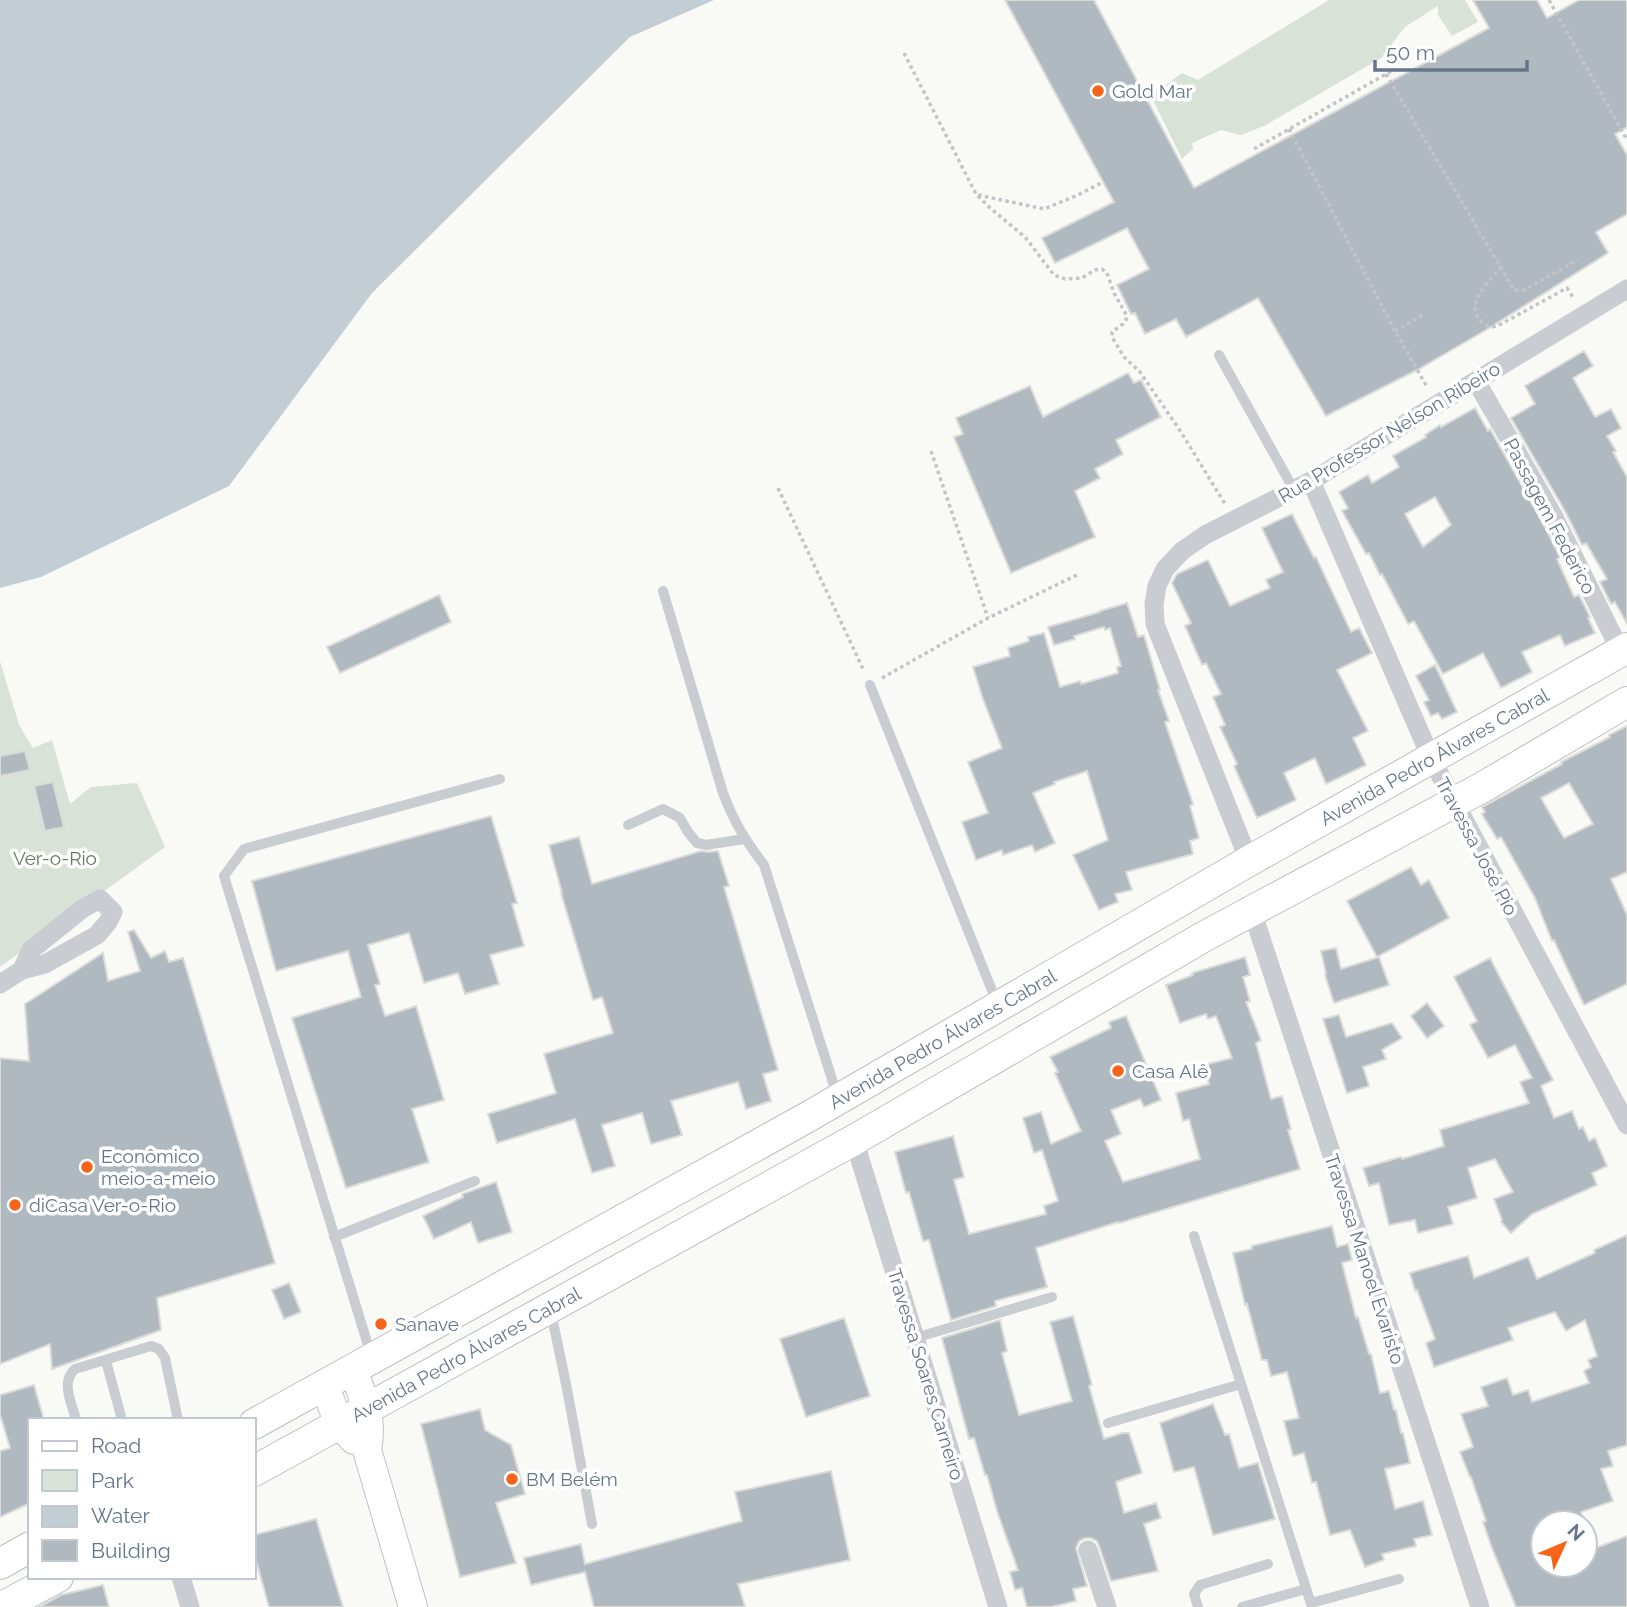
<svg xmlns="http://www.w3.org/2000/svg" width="1627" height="1607" font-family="Raleway,sans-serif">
  <rect width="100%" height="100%" fill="#f9f9f6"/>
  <path fill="#d9e2d7" d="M1329,0H1465L1478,22L1452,36L1438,15V6L1405,27L1381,58L1264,126L1241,135L1221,130L1192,143L1193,149L1182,159L1151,96L1182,73L1198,80Z
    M0,661L19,725L33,748L52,740L70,804L91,787L137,783L165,847L0,967Z"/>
  <path fill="#c3cdd4" d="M0,0H714L630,37L372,293L229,486L41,577L0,588Z"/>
  <path fill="#b1b9c0" stroke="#dbdbd8" stroke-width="2" fill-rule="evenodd" d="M1005,0H1094L1194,188L1489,28L1473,0H1537L1547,18L1579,0H1627V127L1615,134L1627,155V214L1596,232L1608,253L1486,330L1417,370L1326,416L1258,298L1186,337L1176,319L1145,334L1135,313L1131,314L1117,285L1149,269L1127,228L1055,263L1042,238L1114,202Z
    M1584,351L1593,366L1573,378L1595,417L1611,409L1621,428L1607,436L1616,451L1613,452L1627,477V624L1615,602L1611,604L1600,582L1607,579L1586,543L1582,545L1565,511L1511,418L1535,404L1525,386Z
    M1128,373L1134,383L1141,380L1161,417L1116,440L1123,454L1095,469L1100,478L1075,491L1095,537L1011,573L954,437L963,434L956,418L1030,386L1043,417Z
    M1475,408L1488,431L1490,429L1543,523L1560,557L1557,559L1574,597L1579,595L1590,617L1588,618L1595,633L1565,646L1560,635L1522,652L1532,672L1501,688L1483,653L1443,674L1414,621L1408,624L1382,574L1380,575L1369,553L1366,554L1342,511L1348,508L1339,492L1368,475L1372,483L1399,467L1393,456L1426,437L1425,435L1440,425L1441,427ZM1435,497L1451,525L1423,547L1405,514Z
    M1292,514L1314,558L1316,557L1351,632L1359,628L1372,653L1337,670L1368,731L1353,738L1366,765L1326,784L1315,758L1284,773L1296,800L1257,818L1234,766L1237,764L1220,727L1225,725L1213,697L1221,694L1206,663L1202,665L1185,626L1191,623L1172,583L1177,574L1208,560L1230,606L1270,588L1266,580L1283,572L1262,528Z
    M439,595L451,622L340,673L327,647Z
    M1127,603L1138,637L1144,635L1160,690H1158L1169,721L1165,722L1193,804L1190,806L1199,838L1190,841L1193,854L1126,872L1132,890L1115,894L1118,902L1099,910L1073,855L1108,840L1087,771L1054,782L1055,784L1033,793L1055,843L1035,852L1032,845L1003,855L1002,850L976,860L962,822L988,813L968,762L1002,748L983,699L973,667L1010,656L1008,648L1029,641L1028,637L1044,633L1060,687L1080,681L1081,684L1118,673L1117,667L1121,666L1110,628L1105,630L1104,627L1074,636L1075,639L1054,645L1048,627L1100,612V611Z
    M1435,665L1457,712L1442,719L1438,713L1431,716L1424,702L1429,700L1416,676Z
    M1627,726V872L1611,879L1627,915V984L1584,1005L1554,940L1552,941L1535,898L1501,837L1497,839L1482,814L1485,812L1482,807L1562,764L1561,762L1610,737L1609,735ZM1569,783L1593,824L1564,838L1541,798Z
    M25,751L30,770L0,776V756Z
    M53,782L64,827L45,831L34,786Z
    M491,816L517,903L512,904L524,946L490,955L499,984L465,994L458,973L424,983L409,933L368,945L380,984L375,985L385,1016L416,1006L444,1100L412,1109L429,1162L346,1188L292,1018L361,997L348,951L276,971L252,881Z
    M579,837L592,884L701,851L707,852L718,851L729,886L724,887L778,1070L763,1074L771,1101L746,1109L738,1082L671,1101L682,1135L651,1144L642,1113L602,1125L615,1166L592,1173L575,1119L497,1143L488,1114L556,1093L544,1054L613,1033L602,997L593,1000L561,893H562L549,845Z
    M1411,867L1421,885L1429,880L1449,918L1377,957L1347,901Z
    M134,930L151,958L165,951L169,962L183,958L275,1263L157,1298L161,1330L52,1369L50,1344L0,1364V1058L29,1061L25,1004L103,953L108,981L140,971L128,932Z
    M1336,948L1341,969L1379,957L1389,985L1334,1003L1325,975L1326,974L1321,951Z
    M1245,957L1250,975L1243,977L1250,1001L1246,1002L1261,1040L1256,1043L1271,1099L1282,1096L1291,1129L1288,1130L1300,1169L1119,1223L1118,1222L1036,1248L1047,1287L995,1301L996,1306L951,1320L929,1240L923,1241L909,1192L906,1193L895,1152L953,1136L964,1177L954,1180L969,1234L1046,1214L1044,1206L1058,1201L1042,1150L1034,1153L1023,1118L1041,1112L1051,1144L1081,1131L1055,1073L1058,1072L1050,1057L1111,1028L1109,1022L1126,1016L1161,1100L1144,1107L1140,1099L1111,1110L1121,1134L1105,1141L1123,1182L1200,1159L1189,1119L1183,1121L1176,1093L1209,1084L1204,1065L1232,1058L1216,1016L1208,1019L1206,1014L1180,1023L1166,985L1193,975L1192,973Z
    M1490,958L1553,1080L1541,1086L1554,1118L1572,1111L1579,1129L1583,1127L1589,1141L1595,1138L1607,1166L1592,1173L1597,1185L1532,1214L1511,1233L1501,1222L1502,1220L1494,1199L1513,1192L1495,1159L1468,1168L1477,1198L1448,1207L1453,1224L1418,1233L1415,1220L1389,1225L1379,1183L1369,1186L1363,1168L1401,1157L1402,1159L1444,1146L1440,1130L1529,1103L1520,1082L1532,1078L1515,1045L1488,1058L1470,1025L1477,1021L1454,977Z
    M1427,1003L1444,1026L1427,1038L1411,1016Z
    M1339,1015L1346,1037L1392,1023L1402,1038L1382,1050L1386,1059L1363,1067L1369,1086L1347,1093L1323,1019Z
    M496,1182L512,1232L478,1243L471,1222L434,1239L423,1216L463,1197L462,1194Z
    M1332,1226L1337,1247L1348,1244L1352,1260L1342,1263L1356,1318L1358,1317L1369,1354H1371L1380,1393L1389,1391L1394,1410H1396L1401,1433H1403L1410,1463L1385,1469L1395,1509L1423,1501L1432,1535L1414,1539L1416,1546L1382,1554L1384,1560L1365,1567L1350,1530L1330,1535L1316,1482L1312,1483L1304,1453L1293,1456L1284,1421L1299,1418L1287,1372L1271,1376L1267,1360H1262L1247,1304L1245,1305L1233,1253L1252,1249V1246Z
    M1627,1235V1445L1608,1451L1613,1466L1601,1469L1613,1501L1581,1512L1585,1523H1543V1565H1585V1552L1627,1536V1607H1516L1492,1548L1483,1522L1486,1521L1471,1477H1470L1460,1452L1473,1447L1461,1414L1488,1406L1481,1387L1507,1378L1513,1395L1528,1390L1532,1402L1589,1383L1584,1371L1591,1367L1588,1360L1597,1356L1585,1320L1566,1331L1555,1312L1508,1328L1513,1340L1434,1367L1426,1343L1435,1339L1417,1290L1415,1291L1410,1273L1468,1256L1474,1278L1528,1257L1537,1279L1595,1253L1594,1250Z
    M289,1283L301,1312L284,1319L272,1290Z
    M1073,1316L1092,1385L1089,1386L1104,1439L1122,1433H1129L1142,1473L1116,1482L1124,1513L1156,1503L1161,1518L1144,1524L1158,1571L1111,1581L1099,1546L1097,1541L1091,1538H1085L1079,1541L1076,1548L1087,1586L1073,1589L1076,1601L1051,1607H1027L1022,1588L1015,1590L1010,1572L1018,1570L997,1511L987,1475H985L974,1438L969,1439L942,1338L1000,1320L1007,1351L1002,1353L1019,1415L1072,1401L1050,1322Z
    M844,1318L870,1396L806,1417L780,1339Z
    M34,1385L44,1420H30V1503L0,1517V1451L10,1448L0,1414V1395Z
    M1213,1404L1225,1435L1229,1434L1239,1468L1258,1463L1275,1519L1213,1535L1194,1467L1174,1472L1160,1423Z
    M480,1409L485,1430L511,1445L525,1494L496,1503L516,1563L460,1577L421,1424Z
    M831,1471L850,1560L738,1584L745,1607H594L585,1572L531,1585L524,1558L581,1544L585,1564L742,1521L735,1492Z
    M316,1519L343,1607H269L254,1553V1535Z
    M103,1585L109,1607H39L61,1595Z"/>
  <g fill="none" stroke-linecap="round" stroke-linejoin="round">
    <g stroke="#bdc1c7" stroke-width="30">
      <path id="secondary" d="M353,1370C364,1399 373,1418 367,1450L413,1607
        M324,1384L339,1424L354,1440"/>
    </g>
    <g stroke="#bcbfc4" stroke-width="32">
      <g id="primary">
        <path id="s1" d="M254,1424L806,1118L1249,861L1627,648"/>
        <path id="s2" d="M254,1471L854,1140L1205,936L1483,787L1627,702"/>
        <path d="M0,1564L30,1547"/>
        <path d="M2,1607L58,1577"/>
      </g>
    </g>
    <path stroke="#c2c4c7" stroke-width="3.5" stroke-dasharray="3.5 3.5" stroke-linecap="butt" d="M1549,0L1627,140
      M904,53L976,194L989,207L1025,237L1054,275L1065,279L1082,278L1095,270L1102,269L1107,273L1114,293L1127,316L1126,320L1123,324L1112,332V337L1124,357L1140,372L1181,432L1225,504
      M1386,74L1514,290H1524L1578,260
      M1289,129L1395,331L1427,387
      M1254,149L1395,69
      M978,195L1044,209L1078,195L1103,182
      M1501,267C1490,281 1463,304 1481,321C1488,328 1493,328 1501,324L1567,288L1574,299
      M1395,331L1424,314
      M931,451L988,618
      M778,488L864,671
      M882,678L988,618L1079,574"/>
    <path stroke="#c9ccd1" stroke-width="10" d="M1219,355L1294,490
      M663,591L723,793C734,822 745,840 764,865L837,1095
      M870,685L997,1003
      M628,825L663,809L680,818L688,832L697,843L706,845L744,839
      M1194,1236L1312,1607
      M334,1237L475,1181
      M551,1312L567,1389L592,1524
      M915,1338L1052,1297
      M371,1355L224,876L244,849L500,779
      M106,1361L122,1420
      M76,1420C72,1403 60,1382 75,1369L151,1346L159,1349L165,1358L178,1420
      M1108,1423L1241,1384
      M1311,1603L1399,1579
      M1198,1607L1194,1594L1200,1585L1268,1564
      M1242,1607L1306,1589"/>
    <path stroke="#c9ccd1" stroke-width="19" d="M1476,381L1554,517L1621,652
      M1311,481L1431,758L1627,1125
      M1249,861L1155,624L1154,604L1157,586L1165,569L1182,551L1205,535L1311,481L1627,289
      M1252,911L1480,1607
      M0,984L22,970L45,964L97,935L108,922L113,912L100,899L82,909L31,950L22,970
      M854,1140L998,1607
      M1088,1550L1107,1607
      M181,1577L190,1607"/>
    <use href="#secondary" stroke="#fff" stroke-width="28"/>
    <use href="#primary" stroke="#fff" stroke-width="30"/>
  </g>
  <g fill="#f66419" stroke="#fff" stroke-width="2.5">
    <circle cx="1098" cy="91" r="7"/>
    <circle cx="1118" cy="1071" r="7"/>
    <circle cx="87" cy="1167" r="7"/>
    <circle cx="15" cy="1205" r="7"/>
    <circle cx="381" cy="1324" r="7"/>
    <circle cx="512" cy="1479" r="7"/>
  </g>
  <g text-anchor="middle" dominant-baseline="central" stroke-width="7" stroke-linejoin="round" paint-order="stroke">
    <g font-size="19" fill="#65768b" stroke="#fff" text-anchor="start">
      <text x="1112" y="91">Gold Mar</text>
      <text x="1132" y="1071">Casa Alê</text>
      <text x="101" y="1156">Econômico<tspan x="101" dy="22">meio-a-meio</tspan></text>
      <text x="29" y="1205">diCasa Ver-o-Rio</text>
      <text x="395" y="1324">Sanave</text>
      <text x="526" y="1479">BM Belém</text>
    </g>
    <g font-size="19" fill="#65768b" stroke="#fff">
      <text transform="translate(1389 432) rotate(-31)">Rua Professor Nelson Ribeiro</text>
      <text transform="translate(1550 516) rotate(62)">Passagem Federico</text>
      <text stroke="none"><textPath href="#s1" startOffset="1356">Avenida Pedro Álvares Cabral</textPath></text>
      <text transform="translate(1477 846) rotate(62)">Travessa José Pio</text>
      <text stroke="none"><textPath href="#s1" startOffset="789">Avenida Pedro Álvares Cabral</textPath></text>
      <text transform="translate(1365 1259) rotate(72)">Travessa Manoel Evaristo</text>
      <text stroke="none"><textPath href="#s2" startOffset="242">Avenida Pedro Álvares Cabral</textPath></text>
      <text transform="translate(926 1374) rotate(73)">Travessa Soares Carneiro</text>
    </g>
    <g font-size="19" fill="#637b60" stroke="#fff">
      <text x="55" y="858">Ver-o-Rio</text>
    </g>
  </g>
  <rect x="28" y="1418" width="228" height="161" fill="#ffffff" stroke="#c1c8d1" stroke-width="2"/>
  <rect x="42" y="1441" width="35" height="10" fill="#ffffff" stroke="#c1c8d1" stroke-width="2"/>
  <text x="91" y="1453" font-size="21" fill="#65768b">Road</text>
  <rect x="42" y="1470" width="35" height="21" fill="#d9e2d7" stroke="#c1c8d1" stroke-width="2"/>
  <text x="91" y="1488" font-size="21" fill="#65768b">Park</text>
  <rect x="42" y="1506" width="35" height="21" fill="#c3cdd4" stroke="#c1c8d1" stroke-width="2"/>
  <text x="91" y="1523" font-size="21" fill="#65768b">Water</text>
  <rect x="42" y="1540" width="35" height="21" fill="#b1b9c0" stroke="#c1c8d1" stroke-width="2"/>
  <text x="91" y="1558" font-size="21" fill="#65768b">Building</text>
  <g transform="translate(1564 1544) rotate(46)"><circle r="33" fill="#ffffff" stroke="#c1c8d1" stroke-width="2"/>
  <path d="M0-5L12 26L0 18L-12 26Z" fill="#f66419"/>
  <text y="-10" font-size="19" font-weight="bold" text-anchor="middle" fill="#65768b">N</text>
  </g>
  <path d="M1375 60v10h152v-10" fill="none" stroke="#65768b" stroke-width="3.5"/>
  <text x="1386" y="60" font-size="21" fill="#65768b" stroke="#ffffff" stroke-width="5" paint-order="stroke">50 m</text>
</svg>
